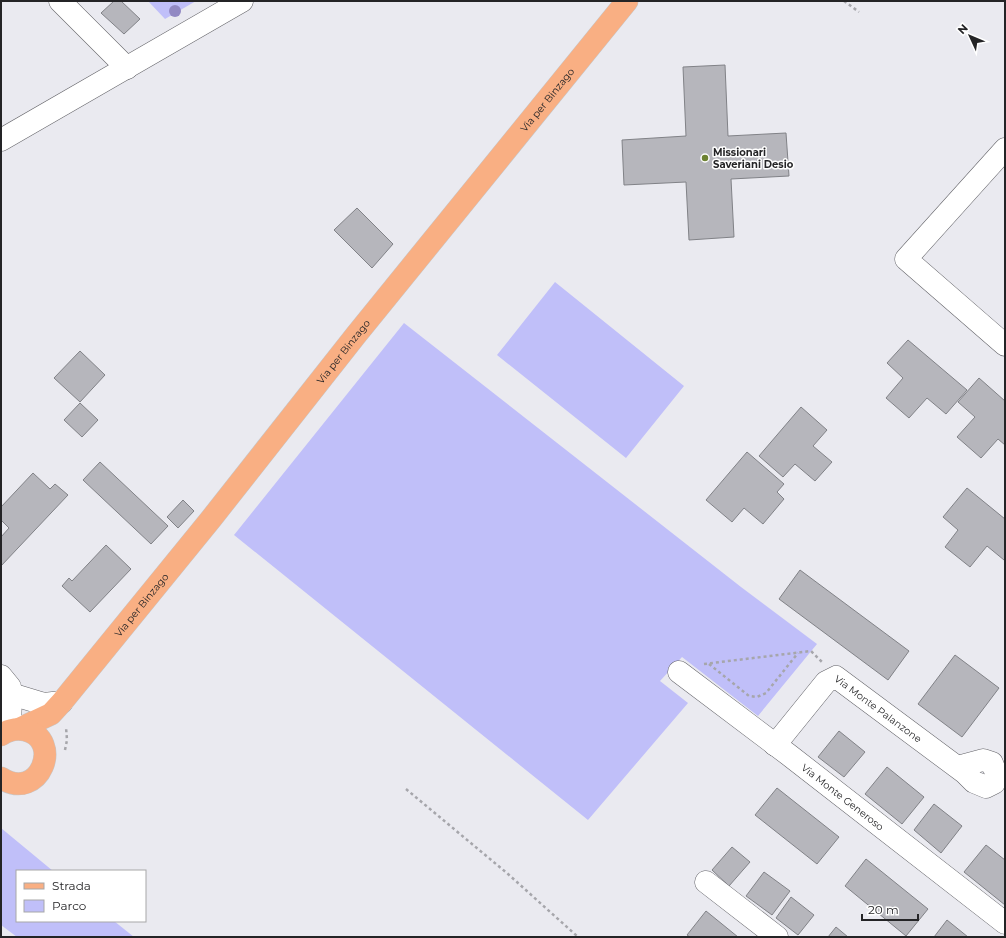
<svg xmlns="http://www.w3.org/2000/svg" width="1006" height="938" font-family="Montserrat,sans-serif">
  <rect width="100%" height="100%" fill="#eaeaf0"/>
  <path fill="#c0bff9" d="M148,1H196L165,19Z
    M555,282L684,386L626,458L497,355Z
    M404,323L741,587L817,644L758,716L682,657L660,681L688,703L588,820L234,535Z
    M1,828L53,871H17V921H114L134,937H17L1,925Z"/>
  <path fill="#b6b6bc" stroke="#818287" d="M114,1H121L140,19L124,34L101,13Z
    M725,65L728,136L786,133L789,176L731,179L734,237L689,240L686,182L624,185L622,140L686,136L683,67Z
    M357,208L393,244L372,268L334,230Z
    M908,340L967,390L946,414L927,398L909,418L886,398L903,378L887,363Z
    M80,351L105,375L80,402L54,378Z
    M979,378L1005,401V445L998,439L981,458L957,437L975,417L958,402Z
    M80,403L98,420L82,437L64,420Z
    M801,407L827,430L813,446L832,462L815,481L795,464L783,477L759,456Z
    M747,452L784,484L777,492L784,499L763,524L744,508L732,522L706,500Z
    M100,462L168,526L151,544L83,480Z
    M33,473L50,489L55,484L68,495L1,566V537L9,528L1,520V507Z
    M967,488L1005,519V558L1004,560L987,546L970,567L945,547L958,530L943,517Z
    M183,500L194,511L178,528L167,517Z
    M106,545L131,569L90,612L62,586L69,578L72,581Z
    M800,570L909,651L888,680L779,599Z
    M955,655L999,688L962,737L918,704Z
    M839,731L865,752L844,777L818,757Z
    M887,767L924,797L902,824L865,794Z
    M777,788L839,837L817,864L755,815Z
    M934,804L962,826L941,853L914,830Z
    M986,845L1005,860V905L964,872Z
    M732,847L750,862L729,886L712,870Z
    M866,859L928,909L906,936L845,886Z
    M764,872L790,891L772,915L746,896Z
    M791,897L814,915L798,935L776,918Z
    M706,911L738,937H690L687,935Z
    M947,920L968,937H934Z
    M836,927L848,937H828Z"/>
  <g fill="none" stroke-linecap="round" stroke-linejoin="round">
    <g stroke="#646469" stroke-width="23">
      <g id="minor">
        <path d="M60,1L127,68"/>
        <path d="M1,140L242,1"/>
        <path d="M1005,149L906,259L1005,345"/>
        <path id="s1" d="M679,672L789,755L1005,923"/>
        <path d="M1,676L10,687L11,694L10,730"/>
        <path d="M11,694L44,704L62,702"/>
        <path id="s2" d="M775,745L826,682L836,677L965,773L974,782L986,787L994,783L996,773L992,763L983,760L957,767"/>
        <path d="M706,882L777,937"/>
      </g>
    </g>
    <g stroke="#c6c6c7" stroke-width="23">
      <g id="major">
        <path id="s3" d="M19,729L51,714L62,702L211,519L356,335L627,1"/>
        <path d="M1,735C8,730 16,728 25,730C64,739 40,803 1,778"/>
      </g>
    </g>
    <path stroke="#a6a6ab" stroke-width="2.5" stroke-dasharray="3 3" stroke-linecap="butt" d="M844,1L859,12
      M704,664L811,651L822,662
      M709,664L749,696L757,697L766,693L798,653
      M65,750L67,740L66,727
      M406,789L508,874L578,937"/>
    <use href="#minor" stroke="#fff" stroke-width="22"/>
    <use href="#major" stroke="#f9af83" stroke-width="22"/>
  </g>
  <circle fill="#9289c3" cx="175" cy="11" r="6"/>
  <circle fill="#6d8232" stroke="#fff" stroke-width="1.5" cx="705" cy="158" r="4"/>
  <g text-anchor="middle" dominant-baseline="central" stroke-width="3" stroke-linejoin="round" paint-order="stroke">
    <g font-size="10" fill="#242426" stroke="#fff">
      <text stroke="none"><textPath href="#s3" startOffset="825">Via per Binzago</textPath></text>
      <text stroke="none"><textPath href="#s3" startOffset="501">Via per Binzago</textPath></text>
      <text stroke="none"><textPath href="#s3" startOffset="177">Via per Binzago</textPath></text>
      <text stroke="none"><textPath href="#s2" startOffset="145">Via Monte Palanzone</textPath></text>
      <text stroke="none"><textPath href="#s1" startOffset="206">Via Monte Generoso</textPath></text>
    </g>
    <g font-size="10" font-weight="bold" fill="#242426" stroke="#fff" text-anchor="start">
      <text x="713" y="152">Missionari<tspan x="713" dy="12">Saveriani Desio</tspan></text>
    </g>
  </g>
  <rect width="1006" height="938" fill="none" stroke="#242426" stroke-width="4"/>
  <rect x="16" y="870" width="130" height="52" fill="#ffffff" stroke="#a7a7a8"/>
  <rect x="24" y="883" width="20" height="6" fill="#f9af83" stroke="#a7a7a8"/>
  <text x="52" y="890" font-size="12" fill="#242426">Strada</text>
  <rect x="24" y="900" width="20" height="12" fill="#c0bff9" stroke="#a7a7a8"/>
  <text x="52" y="910" font-size="12" fill="#242426">Parco</text>
  <g transform="translate(970 36) rotate(314)" stroke="#ffffff" stroke-width="3" paint-order="stroke">
  <path d="M0-3L7 15L0 10L-7 15Z" fill="#242426"/>
  <text y="-6" font-size="11" font-weight="bold" text-anchor="middle" fill="#242426">N</text>
  </g>
  <path d="M862 914v6h56v-6" fill="none" stroke="#242426" stroke-width="2"/>
  <text x="868" y="914" font-size="12" fill="#242426" stroke="#ffffff" stroke-width="3" paint-order="stroke">20 m</text>
</svg>
